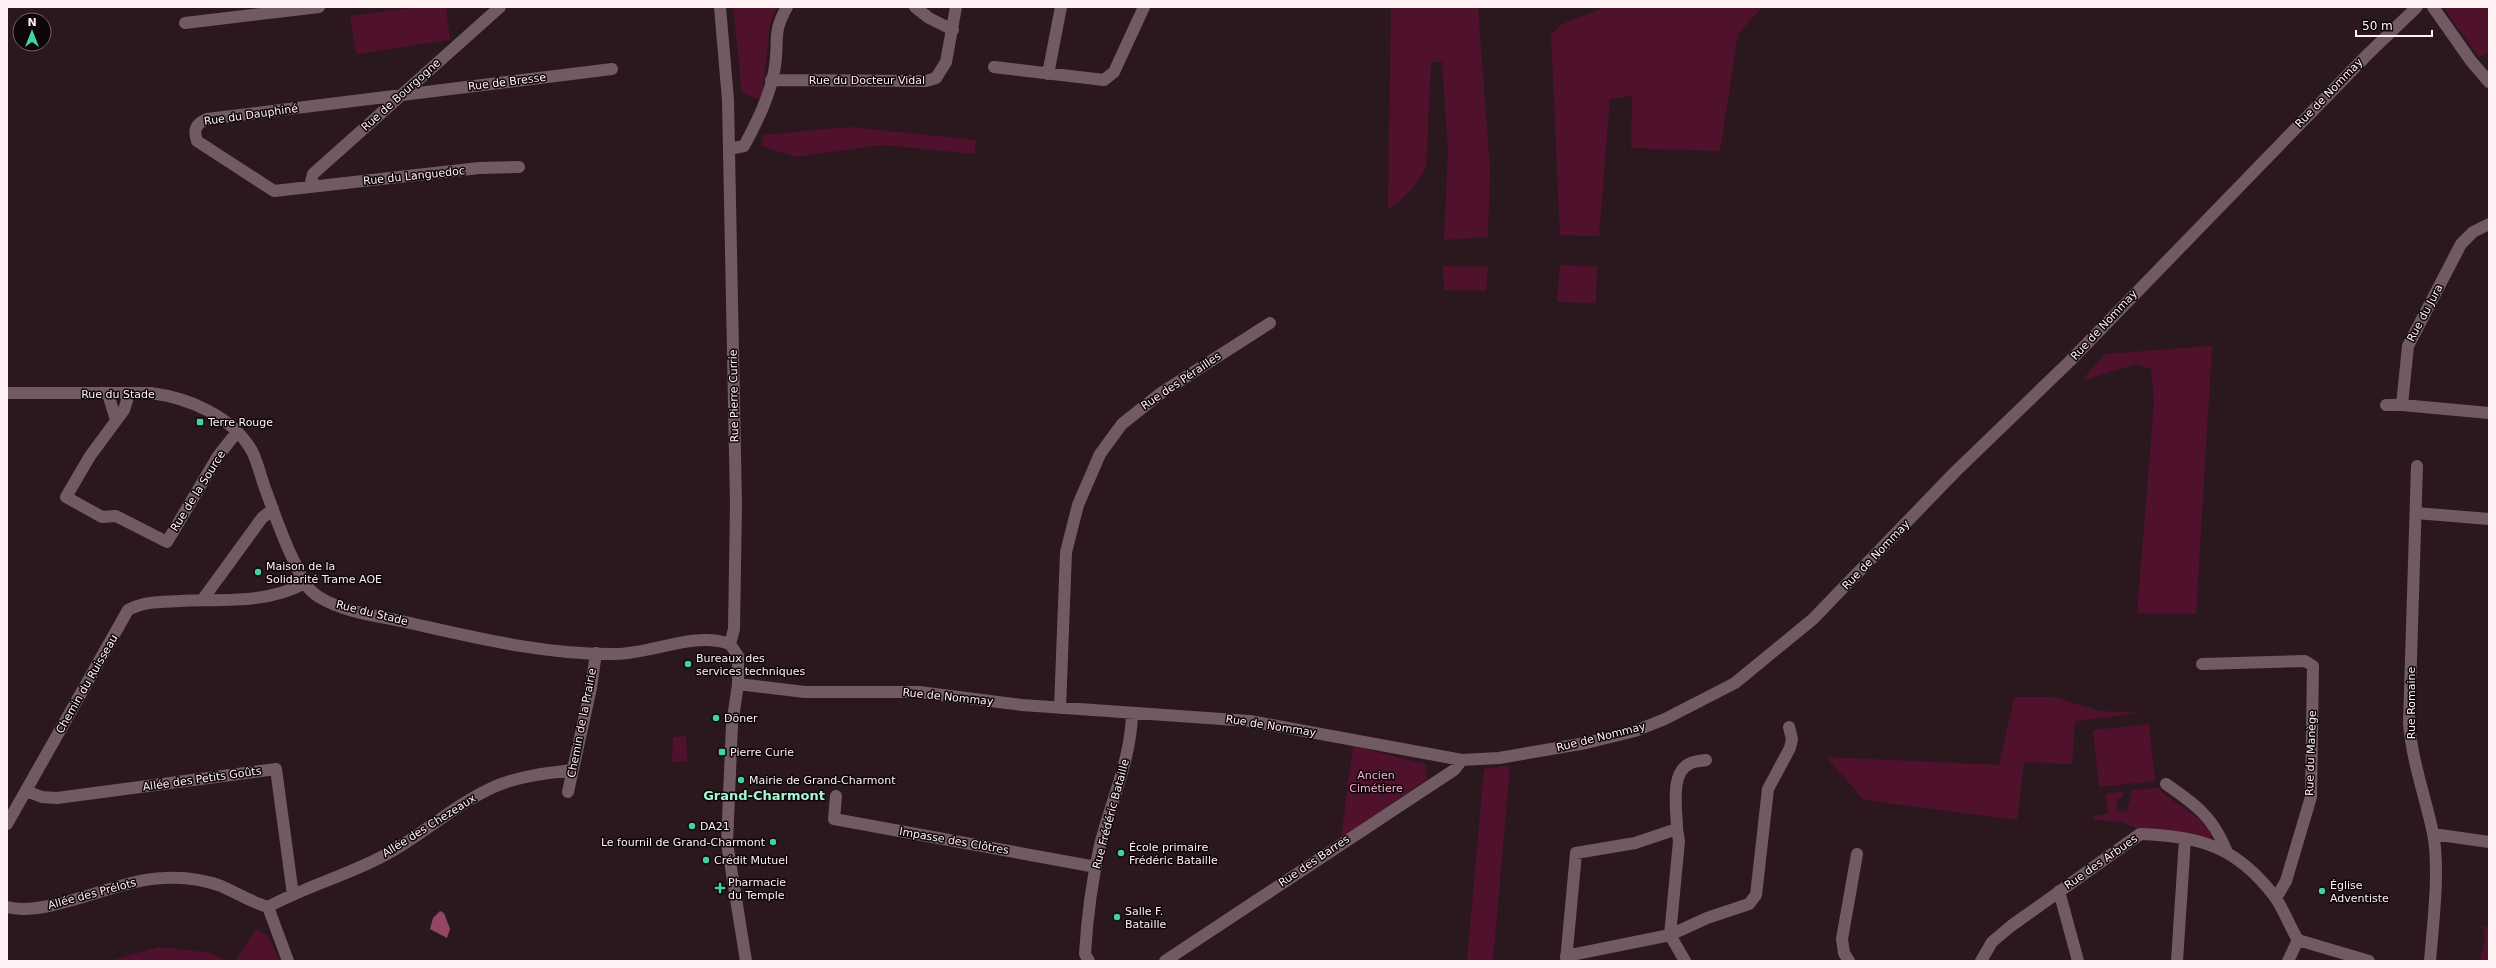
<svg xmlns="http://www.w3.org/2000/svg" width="2496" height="968" font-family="'DejaVu Sans',sans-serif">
  <rect width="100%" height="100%" fill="#2b181e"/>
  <path fill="#50112d" d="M418,7H446L450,40L356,54L350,16Z
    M733,7H778L770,23L762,101L742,92Z
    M1391,7H1478L1490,168L1488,237L1444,240L1448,151L1442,62H1431L1426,168C1417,185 1405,199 1388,209Z
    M1606,7H1762L1738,34L1720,151L1631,148L1632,96L1610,99L1599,236L1560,235L1551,35L1560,25Z
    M2443,7H2489V52L2479,57Z
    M849,127L976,140L974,154L883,145L795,157L761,146L763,135Z
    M1560,265L1597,267L1596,303L1557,302Z
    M1443,266L1488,267L1486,291L1444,290Z
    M2212,346L2196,614L2137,613L2154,403L2151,369L2137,364L2081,381L2105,354Z
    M2014,697H2054L2100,711L2142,713L2075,721L2072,764L2024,762L2017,820L1864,800L1826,757L1999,765Z
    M2149,724L2155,781L2099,787L2093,730Z
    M686,736L687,761L672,762L673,737Z
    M1353,746L1426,764L1427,780L1341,838Z
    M1510,766L1493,961H1467L1484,769Z
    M2158,788C2175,806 2199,812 2212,835L2208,840L2141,830L2121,822L2096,820L2092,816L2108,814L2106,793L2124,792L2122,798H2118L2116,810L2127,812L2132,790Z
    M2482,926L2489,927V961H2480L2485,938Z
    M256,929L266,934L281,961H235Z
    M159,947L211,953L227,961H109Z"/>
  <path fill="#934764" d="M440,911L444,913L450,929L447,938L430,929L433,918Z"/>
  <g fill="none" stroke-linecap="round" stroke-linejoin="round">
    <path stroke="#725a62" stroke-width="12" d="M720,7L728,100L736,504L734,629L730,644
      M915,7L929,18L953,30
      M2433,7L2471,61L2489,82
      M185,23L319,7
      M994,67L1104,80L1114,72L1144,7
      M1048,74L1061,7
      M771,80L926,81L936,78L946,62L956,7
      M729,149L744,146C757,122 771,94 775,66C779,40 772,33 787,7
      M519,167L479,168L274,191L197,141C193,129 196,124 207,119L612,69
      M310,187L313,174L500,7
      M2489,224L2473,232L2461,244L2408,346L2402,405L2489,413
      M7,393H151C189,398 232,416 252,451C258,463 261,478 266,491C275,515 283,540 295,563C301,577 305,588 319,597C345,613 380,616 410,623C477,638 546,655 615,654C653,654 693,631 730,644
      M108,394L116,420
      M129,394L124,410L90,456L66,497L102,517L116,516L167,542L218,456L237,432
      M2386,405H2402
      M2417,466L2409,723C2412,761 2425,796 2433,833C2440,870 2433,923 2430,961
      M2416,513L2489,519
      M203,599L262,518L273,509
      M730,644L738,656V684L732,725L727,843L746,961
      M2202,664L2305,661L2313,666L2311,797L2286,881L2276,898
      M738,684L805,692H919L1022,705L1250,721L1462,760L1499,758L1586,743L1635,731L1665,719L1735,683L1813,619L1955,472L2070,361L2368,54L2417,7
      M1060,708L1066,552L1078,505L1100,454L1122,424L1161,393L1270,323
      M2166,784C2195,804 2213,817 2226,850
      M26,791L42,797L57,798L276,769L293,895
      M568,792L591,688L596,653
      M836,796L834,819L1096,867
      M7,824L128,610C144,601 161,602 179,601C221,599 266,604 303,584
      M1677,829C1677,811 1669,771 1691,763C1695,761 1701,761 1706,760
      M2433,834L2489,842
      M2059,891L2078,961
      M7,907C48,918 117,879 164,878C183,877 202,879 221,886C237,893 251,902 268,907
      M268,907C306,886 349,875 387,854C425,833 457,803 496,786C519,776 548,773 573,770
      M268,907L288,961
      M1670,935L1685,961
      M1566,956L1670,935L1707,918L1749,904L1756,895L1768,789L1790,748L1792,739L1789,727
      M1089,961L1085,954C1087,918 1092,881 1100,845C1111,801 1131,759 1132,714
      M1165,961L1454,770L1462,760
      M1566,961L1576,853L1635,843L1677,829L1679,841L1670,935
      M1849,961L1844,953L1842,939L1857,854
      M1981,961L1992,942L2011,926L2140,834C2201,836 2237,847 2275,897C2284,910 2290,927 2298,940L2369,961
      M2177,961L2185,839
      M2288,961L2298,940"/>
  </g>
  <g fill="#42d4a0" stroke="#0e0608" stroke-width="1.5">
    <rect x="196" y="418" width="8" height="8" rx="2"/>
    <circle cx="258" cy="572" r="4"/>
    <circle cx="688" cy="664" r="4"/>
    <circle cx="716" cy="718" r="4"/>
    <rect x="718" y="748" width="8" height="8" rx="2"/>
    <circle cx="741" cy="780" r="4"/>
    <circle cx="692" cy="826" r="4"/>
    <circle cx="773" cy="842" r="4"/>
    <circle cx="1121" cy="853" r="4"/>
    <circle cx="706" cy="860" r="4"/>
    <path d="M718 882h4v4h4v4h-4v4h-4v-4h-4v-4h4z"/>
    <circle cx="2322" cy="891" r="4"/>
    <circle cx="1117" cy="917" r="4"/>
  </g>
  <g text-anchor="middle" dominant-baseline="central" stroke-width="3" stroke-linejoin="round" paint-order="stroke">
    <g font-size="11" fill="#fff0f4" stroke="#0e0608">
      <text x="867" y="80">Rue du Docteur Vidal</text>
      <text transform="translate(507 82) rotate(-7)">Rue de Bresse</text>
      <text transform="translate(2329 93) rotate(-46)">Rue de Nommay</text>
      <text transform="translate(401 95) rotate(-42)">Rue de Bourgogne</text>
      <text transform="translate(251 115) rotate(-8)">Rue du Dauphiné</text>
      <text transform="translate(414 176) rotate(-6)">Rue du Languedoc</text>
      <text transform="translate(2425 313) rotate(-62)">Rue du Jura</text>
      <text transform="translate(2104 325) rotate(-47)">Rue de Nommay</text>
      <text transform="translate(1181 381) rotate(-34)">Rue des Pérailles</text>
      <text x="118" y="394">Rue du Stade</text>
      <text transform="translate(734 396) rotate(-91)">Rue Pierre Currie</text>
      <text transform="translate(198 491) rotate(-58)">Rue de la Source</text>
      <text transform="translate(1876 555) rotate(-46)">Rue de Nommay</text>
      <text transform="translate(372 613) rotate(14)">Rue du Stade</text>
      <text transform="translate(87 684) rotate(-60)">Chemin du Ruisseau</text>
      <text transform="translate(948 697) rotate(6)">Rue de Nommay</text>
      <text transform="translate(2411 703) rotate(-90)">Rue Romaine</text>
      <text transform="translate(582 723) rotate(-79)">Chemin de la Prairie</text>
      <text transform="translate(1271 726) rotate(9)">Rue de Nommay</text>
      <text transform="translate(1601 737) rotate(-14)">Rue de Nommay</text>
      <text transform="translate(2311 753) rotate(-88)">Rue du Manège</text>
      <text transform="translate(202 779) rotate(-8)">Allée des Petits Goûts</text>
      <text transform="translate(1111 814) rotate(-75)">Rue Frédéric Bataille</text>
      <text transform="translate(429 826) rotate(-32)">Allée des Chezeaux</text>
      <text transform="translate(954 841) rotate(10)">Impasse des Clôtres</text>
      <text transform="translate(1314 861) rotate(-34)">Rue des Barres</text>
      <text transform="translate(2101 862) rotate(-35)">Rue des Arbues</text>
      <text transform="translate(92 894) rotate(-15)">Allée des Prélots</text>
    </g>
    <g font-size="11" fill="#fff0f4" stroke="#0e0608" text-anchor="start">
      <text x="208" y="422">Terre Rouge</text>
      <text x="266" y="566">Maison de la<tspan x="266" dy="13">Solidarité Trame AOE</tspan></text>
      <text x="696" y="658">Bureaux des<tspan x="696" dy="13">services techniques</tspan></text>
      <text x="724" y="718">Döner</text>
      <text x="730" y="752">Pierre Curie</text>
      <text x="749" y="780">Mairie de Grand-Charmont</text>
      <text x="700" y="826">DA21</text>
      <text x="765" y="842" text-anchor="end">Le fournil de Grand-Charmont</text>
      <text x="1129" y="847">École primaire<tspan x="1129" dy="13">Frédéric Bataille</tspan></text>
      <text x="714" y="860">Crédit Mutuel</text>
      <text x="728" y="882">Pharmacie<tspan x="728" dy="13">du Temple</tspan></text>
      <text x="2330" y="885">Église<tspan x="2330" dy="13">Adventiste</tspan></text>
      <text x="1125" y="911">Salle F.<tspan x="1125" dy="13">Bataille</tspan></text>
    </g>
    <g font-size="11" fill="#f8b4ca" stroke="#0e0608">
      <text x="1376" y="775">Ancien<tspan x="1376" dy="13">Cimétiere</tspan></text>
    </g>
    <g font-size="13" font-weight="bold" fill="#a1f9d3" stroke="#0e0608">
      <text x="764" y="795">Grand-Charmont</text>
    </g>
  </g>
  <rect width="2496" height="968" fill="none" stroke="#fff0f4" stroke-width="16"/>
  <g transform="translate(32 32)"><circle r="19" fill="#0e0608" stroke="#6e6466"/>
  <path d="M0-3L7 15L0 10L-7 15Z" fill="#42d4a0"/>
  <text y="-6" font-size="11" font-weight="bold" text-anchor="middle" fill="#fff0f4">N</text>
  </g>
  <path d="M2356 30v6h76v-6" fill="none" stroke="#fff0f4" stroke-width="2"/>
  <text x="2362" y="30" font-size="12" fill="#fff0f4" stroke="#0e0608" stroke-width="3" paint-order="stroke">50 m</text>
</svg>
